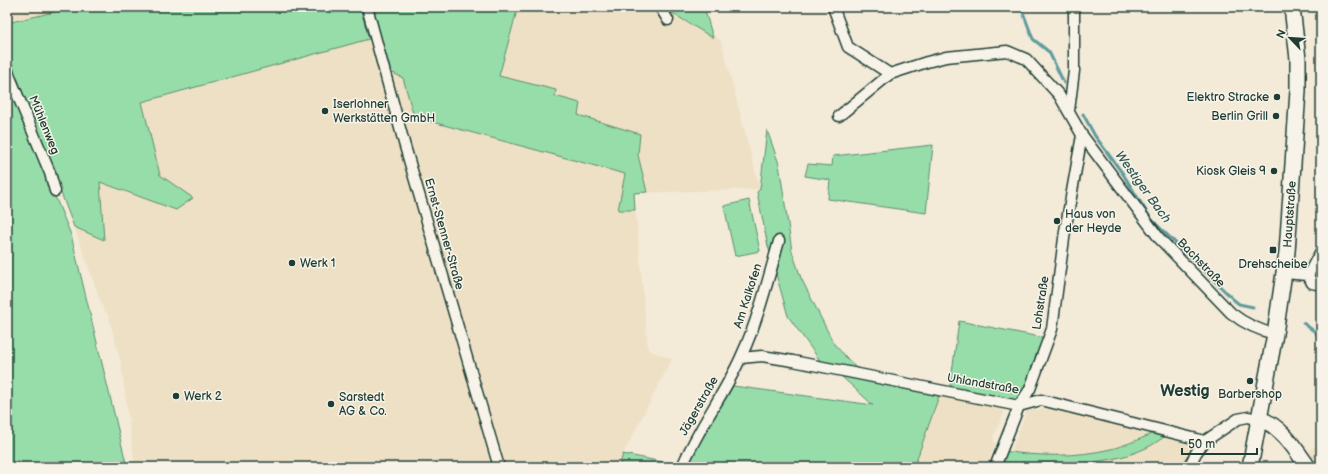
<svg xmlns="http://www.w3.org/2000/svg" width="1328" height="474" font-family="'Balsamiq Sans',sans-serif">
  <defs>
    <pattern id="industrial-furrows" width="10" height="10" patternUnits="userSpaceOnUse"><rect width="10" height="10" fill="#eee0c5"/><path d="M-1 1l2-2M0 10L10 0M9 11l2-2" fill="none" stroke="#ccc1aa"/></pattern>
  </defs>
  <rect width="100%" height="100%" fill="#f3ead8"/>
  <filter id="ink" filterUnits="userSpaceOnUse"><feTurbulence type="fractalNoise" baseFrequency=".025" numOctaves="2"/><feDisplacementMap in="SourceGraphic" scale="8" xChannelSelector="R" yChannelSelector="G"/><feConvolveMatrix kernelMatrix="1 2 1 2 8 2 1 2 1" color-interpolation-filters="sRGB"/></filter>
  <g filter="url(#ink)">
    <path fill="#eee0c5" d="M7,7H76L7,23Z
      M83,7H682L721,41L760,189L634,193L648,350L672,359L623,454L619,467H135L121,363L108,314L104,311L74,227L104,240L99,181L137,197Z
      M939,396L1002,407L1004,413L993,437L995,444L987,467H914Z
      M1051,409L1193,445L1183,467H1005L1027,410Z"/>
    <path fill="url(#industrial-furrows)" d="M1321,441V467H1314L1305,455Z"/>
    <path fill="#97ddaa" stroke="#5b8d6f" d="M76,7H360L369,39L142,102L160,175L193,198L176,210L100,182L104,240L74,227L7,51V23Z
      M370,7H518L499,76L556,90L555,96L580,103L578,115L640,134L638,155L647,192L634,193L635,210H618L625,174L414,117L403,78L391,72Z
      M667,7H704L713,38L672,13Z
      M7,80L71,235L127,467H7Z
      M767,130L779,164L792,251L801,278L834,344L857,369L821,362L788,316L768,246L757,192L760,189Z
      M933,145L926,213L828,199L830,180L805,176L808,164L832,166L833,156Z
      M749,200L760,251L735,256L724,206Z
      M959,321L1045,338L1027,386L1017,401L950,387Z
      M841,376L939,396L914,467H685L695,448L733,386L873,405Z
      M1160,431L1168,435C1160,439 1152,446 1144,449C1102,468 1046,464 1002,462L1004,451C1040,457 1076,457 1111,449C1127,445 1144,437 1160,431Z
      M623,454L678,465L677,467H619Z"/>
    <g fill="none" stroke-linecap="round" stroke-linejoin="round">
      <path stroke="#5f9b9d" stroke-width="3" d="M1021,7L1033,39L1049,52L1064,83
        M1083,114L1095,136L1123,174L1151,219L1234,300L1239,304L1253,307
        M1303,323L1321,336"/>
      <g stroke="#1f3d34" stroke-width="13">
        <path id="street" d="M367,7L404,143L499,467
          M660,7L668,20
          M833,7L848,47L890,74
          M7,70L50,173L55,191
          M1069,111L1074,71V7
          M839,116L890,74L927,62L946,57L1007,51L1026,59L1059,95L1082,135L1159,238L1231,313C1245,324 1257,330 1275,334
          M1284,273L1308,275L1321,251
          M1308,275L1312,283L1321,285
          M741,358L762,356L793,361L1019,406L1041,400L1205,441
          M682,467C698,428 724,395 741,357C758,320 768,280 779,241
          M995,467L1019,406L1030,389L1052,329L1065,231L1082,135
          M1189,467L1196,453L1205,441L1238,419L1248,417L1259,419"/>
      </g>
      <g stroke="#1f3d34" stroke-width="18">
        <g id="secondary">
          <path d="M1259,419C1280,424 1296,450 1308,467"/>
          <path id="s1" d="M1250,467L1275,334L1287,252L1298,91V59L1292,7"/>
        </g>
      </g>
      <use href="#street" stroke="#f7f3e8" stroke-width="10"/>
      <use href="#secondary" stroke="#f7f3e8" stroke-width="15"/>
    </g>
  </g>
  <g fill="#1f3d34" stroke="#f7f3e8" stroke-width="1.5">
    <circle cx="1277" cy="97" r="4"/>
    <circle cx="325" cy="111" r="4"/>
    <circle cx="1276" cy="116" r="4"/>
    <circle cx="1274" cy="171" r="4"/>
    <circle cx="1057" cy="221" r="4"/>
    <rect x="1269" y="246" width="8" height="8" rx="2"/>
    <circle cx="292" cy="263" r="4"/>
    <circle cx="1250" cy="381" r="4"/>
    <circle cx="176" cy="396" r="4"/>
    <circle cx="331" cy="404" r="4"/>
  </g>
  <g text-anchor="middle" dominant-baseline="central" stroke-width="3" stroke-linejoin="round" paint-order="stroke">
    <g font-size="12" fill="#1f3d34" stroke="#f7f3e8" text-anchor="start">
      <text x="1269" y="97" text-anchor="end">Elektro Stracke</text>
      <text x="333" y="104">Iserlohner<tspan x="333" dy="14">Werkstätten GmbH</tspan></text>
      <text x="1268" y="116" text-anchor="end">Berlin Grill</text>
      <text x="1266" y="171" text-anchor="end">Kiosk Gleis 9</text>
      <text x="1065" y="214">Haus von<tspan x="1065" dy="14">der Heyde</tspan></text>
      <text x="300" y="263">Werk 1</text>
      <text x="1273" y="264" text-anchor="middle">Drehscheibe</text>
      <text x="1250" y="394" text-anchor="middle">Barbershop</text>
      <text x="184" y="396">Werk 2</text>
      <text x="339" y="397">Sarstedt<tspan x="339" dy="14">AG &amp; Co.</tspan></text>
    </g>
    <g font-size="12" fill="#1f3d34" stroke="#f7f3e8">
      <text transform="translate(44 125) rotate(68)">Mühlenweg</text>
      <text stroke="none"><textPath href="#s1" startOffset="256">Hauptstraße</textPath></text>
      <text transform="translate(444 234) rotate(74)">Ernst-Stenner-Straße</text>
      <text transform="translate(1201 263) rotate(46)">Bachstraße</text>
      <text transform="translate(748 296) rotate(-72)">Am Kalkofen</text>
      <text transform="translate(1041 303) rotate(-81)">Lohstraße</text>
      <text transform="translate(983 384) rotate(10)">Uhlandstraße</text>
      <text transform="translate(699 406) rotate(-60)">Jägerstraße</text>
    </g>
    <g font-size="13" font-style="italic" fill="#345c57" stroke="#f7f3e8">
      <text transform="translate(1143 187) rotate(54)">Westiger Bach</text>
    </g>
    <g font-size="16" font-weight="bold" fill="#1f3d34" stroke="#f7f3e8">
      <text x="1185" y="391">Westig</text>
    </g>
  </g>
  <rect width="1328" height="474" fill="none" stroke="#f7f3e8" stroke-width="24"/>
  <rect x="12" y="12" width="1304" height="450" fill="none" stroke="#1f3d34" stroke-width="1.5" filter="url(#ink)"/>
  <g transform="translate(1290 38) rotate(295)" stroke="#f7f3e8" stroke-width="3" paint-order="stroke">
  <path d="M0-3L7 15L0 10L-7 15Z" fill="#1f3d34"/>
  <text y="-6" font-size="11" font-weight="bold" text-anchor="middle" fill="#1f3d34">N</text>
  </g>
  <path d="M1182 448v6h75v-6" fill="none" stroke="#1f3d34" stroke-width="2"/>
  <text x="1188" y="448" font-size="12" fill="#1f3d34" stroke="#f7f3e8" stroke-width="3" paint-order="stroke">50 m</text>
</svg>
